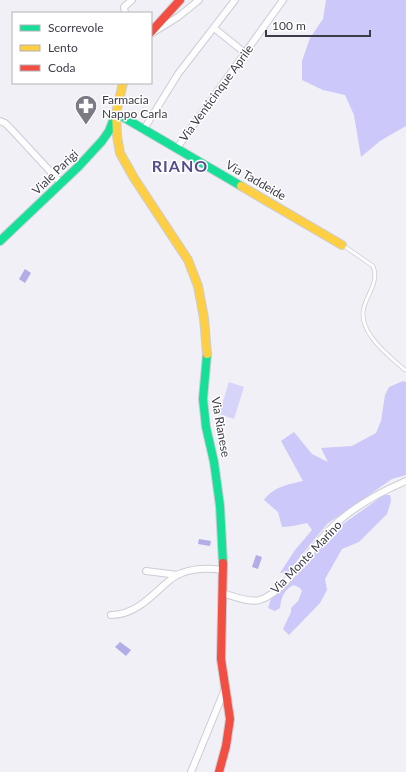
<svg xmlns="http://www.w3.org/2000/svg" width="406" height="772" font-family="Lato,sans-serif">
  <rect width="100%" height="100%" fill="#f0f0f6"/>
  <path fill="#d7d4f9" d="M229,382L244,387L234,419L219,414Z"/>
  <path fill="#ccc8f9" d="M326,0H406V126L380,141L361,157L354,115L345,95L323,90L302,80V61L310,38L323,19Z
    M403,381L406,382V475L392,479L327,524L287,573H280L295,550L312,530L307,523L293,526L282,527L278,512L264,500C273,487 289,484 303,481L281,441L294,432L312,454L328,462L321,448L352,446L376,433L381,421L385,395L389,387Z
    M384,495H390L391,501L387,514L359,542L342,549L325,579L327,590L320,603L289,635L283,629L291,612V608L298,601L302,591L300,588L294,585C284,589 281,598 280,608L275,611L268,608L271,599L299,572L333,531Z"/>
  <path fill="#b2ace7" d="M25,269L31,273L25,283L19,279Z
    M199,539L211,541L210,546L198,544Z
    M256,555L262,557L258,569L252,567Z
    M120,642L131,650L126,656L115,647Z"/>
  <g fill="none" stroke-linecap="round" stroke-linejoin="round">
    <g stroke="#ccccd5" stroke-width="4.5">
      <path id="lane" d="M344,246L373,266C379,280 369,292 365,304C354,330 389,356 405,370"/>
    </g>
    <g stroke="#ccccd5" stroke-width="8">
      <path id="street" d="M125,13L124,7L132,0
        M214,28L245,53
        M152,33L178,17L199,0
        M0,121L5,123L12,130L61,183
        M144,129L178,74L235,0
        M177,148L283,0
        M146,571L178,575
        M222,593C233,596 249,603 260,600C285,592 311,549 329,530C350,509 378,493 406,481
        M111,615C133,615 149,599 164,585C170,580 175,575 182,573C195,568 209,568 222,570
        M191,772L225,689"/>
    </g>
    <g stroke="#ccccd5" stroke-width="10">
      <path id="fast" d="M0,241L79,166L102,141L109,131L116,113L241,186
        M207,354L203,399L206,427L214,462L220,506L223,563"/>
    </g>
    <g stroke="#ccccd5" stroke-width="10">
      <path id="slow" d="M123,83L116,113L117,136L120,153L134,178L188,260L198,286L204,318L207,354
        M241,186L342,245"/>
    </g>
    <g stroke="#ccccd5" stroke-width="10">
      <path id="jam" d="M151,32L180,0
        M219,772L226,746L230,719L221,659L223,563"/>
    </g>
    <use href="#lane" stroke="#fdfdfe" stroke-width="3"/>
    <use href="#street" stroke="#fdfdfe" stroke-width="6"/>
    <use href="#fast" stroke="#16e098" stroke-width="8"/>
    <use href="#slow" stroke="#ffcf43" stroke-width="8"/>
    <use href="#jam" stroke="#f24e42" stroke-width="8"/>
  </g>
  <defs>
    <g id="pharmacy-pin" transform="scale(1.15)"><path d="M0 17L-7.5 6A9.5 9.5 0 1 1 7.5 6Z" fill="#7b7a85" stroke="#fff"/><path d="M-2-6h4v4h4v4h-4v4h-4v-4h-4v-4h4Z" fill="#fff"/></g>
  </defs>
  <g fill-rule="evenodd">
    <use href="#pharmacy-pin" x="86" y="106"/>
  </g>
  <g text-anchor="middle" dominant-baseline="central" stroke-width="3" stroke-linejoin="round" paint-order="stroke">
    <g font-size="12" fill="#3c3b48" stroke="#fff">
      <text transform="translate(216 93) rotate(-54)">Via Venticinque Aprile</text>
      <text transform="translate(55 172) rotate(-44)">Viale Parigi</text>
      <text transform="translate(256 180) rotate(30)">Via Taddeide</text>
      <text transform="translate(221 427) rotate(80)">Via Rianese</text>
      <text transform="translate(306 557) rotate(-46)">Via Monte Marino</text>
    </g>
    <g font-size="12" fill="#3c3b48" stroke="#fff" text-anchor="start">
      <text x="102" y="99">Farmacia<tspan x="102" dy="14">Nappo Carla</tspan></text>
    </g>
    <g font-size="16" font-weight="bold" letter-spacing="1" fill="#544c8b" stroke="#fff">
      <text x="180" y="165">RIANO</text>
    </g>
  </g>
  <rect x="12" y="12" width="140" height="72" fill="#ffffff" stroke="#b1b1b6"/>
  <rect x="20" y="25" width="20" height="6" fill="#16e098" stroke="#b1b1b6"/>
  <text x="48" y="32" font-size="12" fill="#3c3b48">Scorrevole</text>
  <rect x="20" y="45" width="20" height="6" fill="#ffcf43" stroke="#b1b1b6"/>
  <text x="48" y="52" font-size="12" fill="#3c3b48">Lento</text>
  <rect x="20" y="65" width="20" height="6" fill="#f24e42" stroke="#b1b1b6"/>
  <text x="48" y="72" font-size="12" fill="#3c3b48">Coda</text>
  <path d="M266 30v6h104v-6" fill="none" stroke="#3c3b48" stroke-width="2"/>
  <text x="272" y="30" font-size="12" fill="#3c3b48" stroke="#ffffff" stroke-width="3" paint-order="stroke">100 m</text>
</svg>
